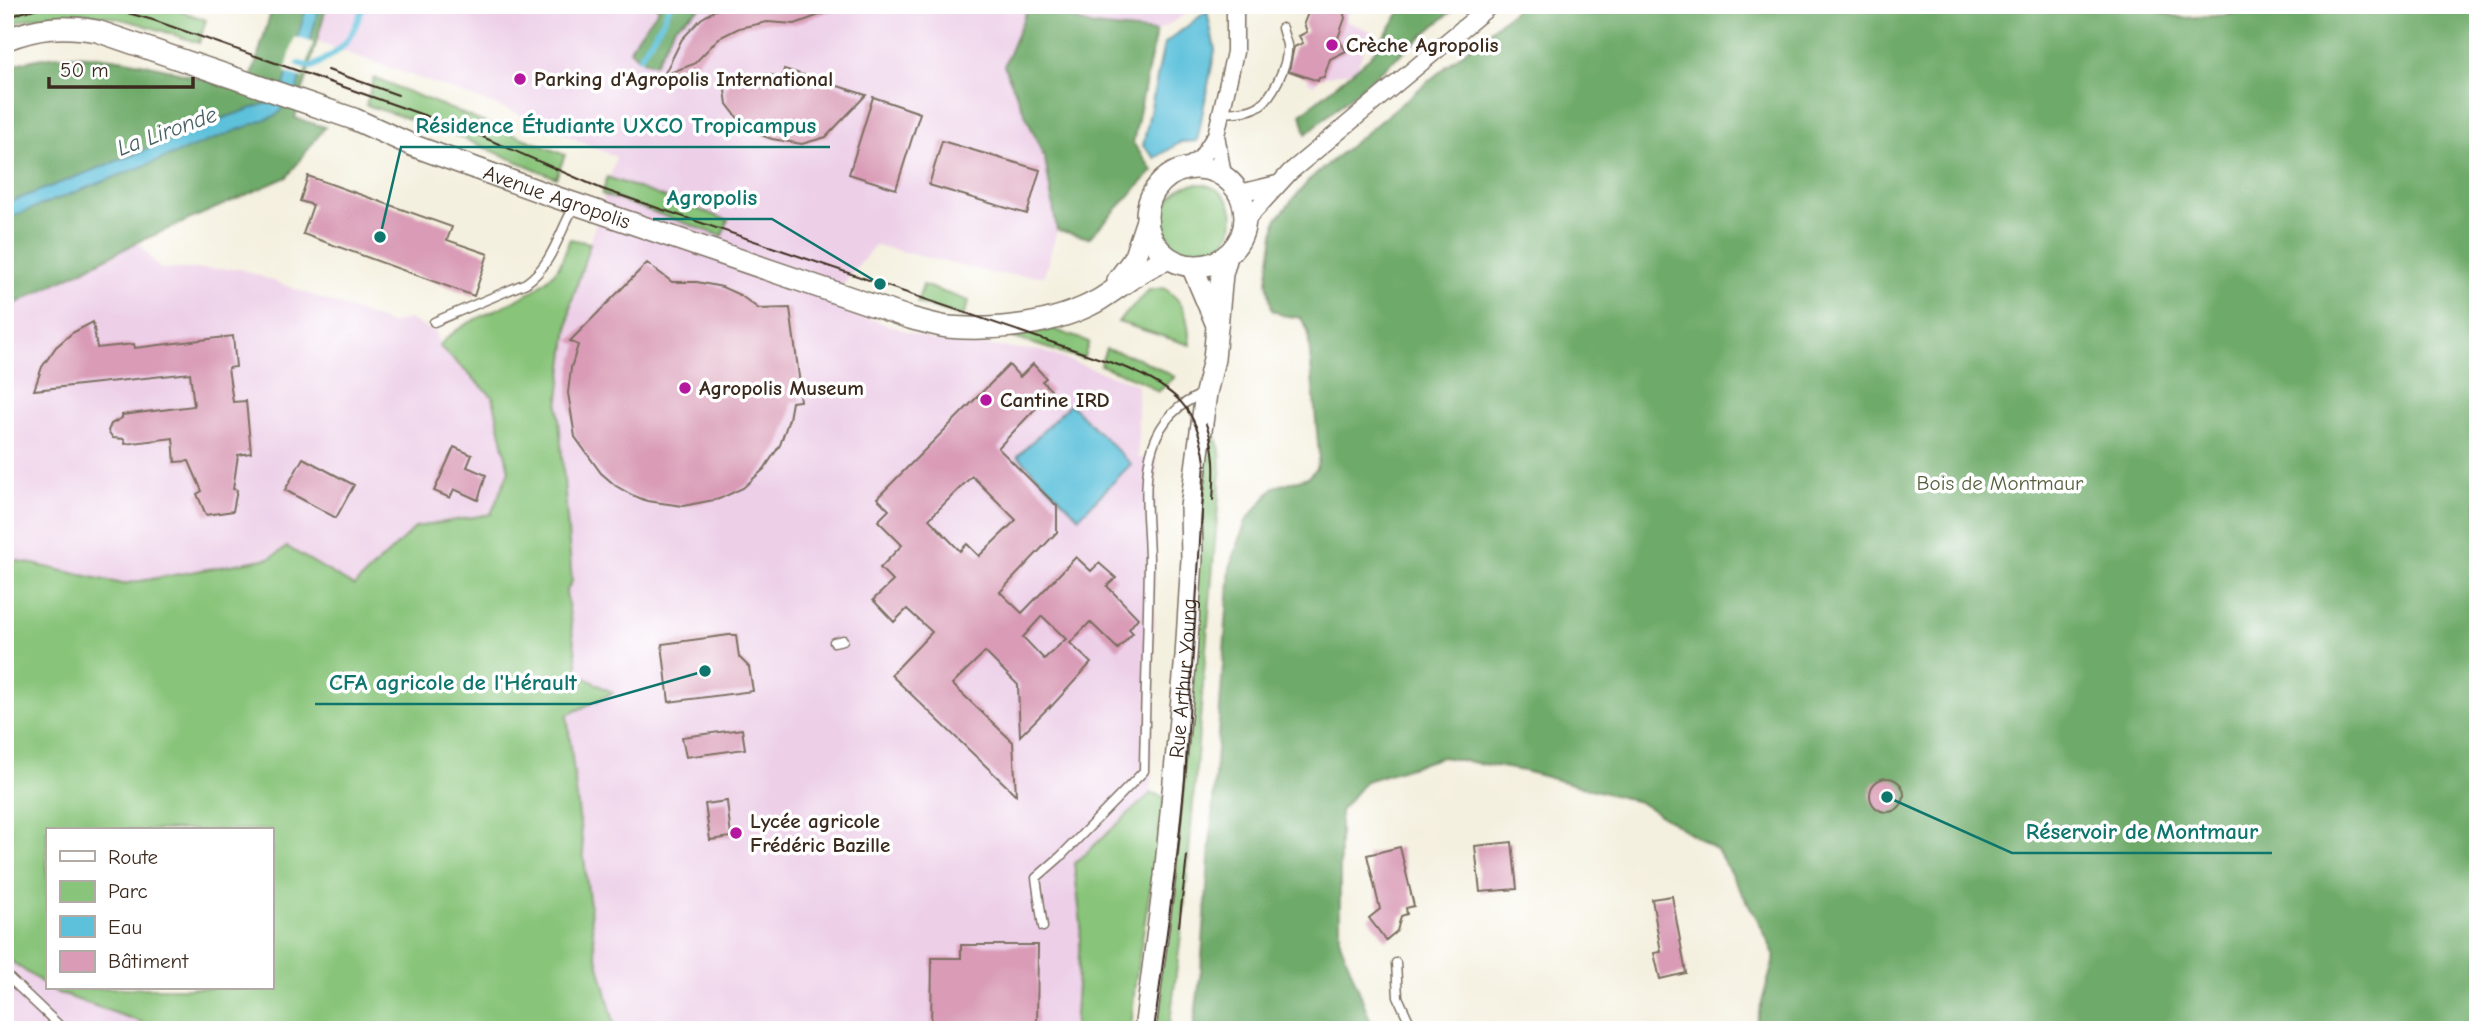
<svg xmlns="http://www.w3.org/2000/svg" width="2483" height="1035" font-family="'Comic Neue',sans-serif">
  <rect width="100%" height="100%" fill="#fff"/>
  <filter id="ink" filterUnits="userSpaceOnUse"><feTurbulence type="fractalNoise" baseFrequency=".0143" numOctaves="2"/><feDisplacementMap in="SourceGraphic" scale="14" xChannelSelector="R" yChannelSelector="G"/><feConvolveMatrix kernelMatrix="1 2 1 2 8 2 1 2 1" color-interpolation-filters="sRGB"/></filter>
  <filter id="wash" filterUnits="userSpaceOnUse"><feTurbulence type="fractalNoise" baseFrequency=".00686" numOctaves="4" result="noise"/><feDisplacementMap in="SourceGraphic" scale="28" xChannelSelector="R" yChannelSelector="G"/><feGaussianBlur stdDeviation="1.57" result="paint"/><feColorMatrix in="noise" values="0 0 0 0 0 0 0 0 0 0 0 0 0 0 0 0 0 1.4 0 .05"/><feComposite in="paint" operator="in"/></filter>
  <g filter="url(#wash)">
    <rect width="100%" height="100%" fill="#f4f0df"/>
    <path fill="#edd0e8" d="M339,5H1029L1004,67L1045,159L1057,230L1044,276L995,274L875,245L828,304L934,341L1042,351L1138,385V458L1157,459L1151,793L1074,864L1081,924L1074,1030H616L595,950L567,715L612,693L579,674L566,592L571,581L558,406L571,304L616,157L509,110L317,42L326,8Z
      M1032,5H1201L1156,32L1094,26Z
      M1311,5H1350L1345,21L1371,31L1356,70L1319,78L1314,85L1308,82L1309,78L1286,70L1294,47L1303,43L1299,36L1307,32L1304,23Z
      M138,242L160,269H240L391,324L409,319L436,333L439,347L493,397L509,471L491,514L416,527L354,587L287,547L270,558L123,584L5,558V309Z
      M5,957L47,988L58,993L164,1030H5Z"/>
    <path fill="#88c479" stroke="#62774c" stroke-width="2" d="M5,5H163L206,20L199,43C126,19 81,0 5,26Z
      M374,78L565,155L556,178L441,129L366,105Z
      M607,177L728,220L722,236L602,194Z
      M1163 219a35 35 0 1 1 70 0a35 35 0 1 1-70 0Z
      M570,239L590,243L571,304L558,406L572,581L566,592L579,674L613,693L567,715L595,950L616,1030H164L58,993L50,988H271V830H47V986L5,957V558L123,584L270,558L287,547L354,586L416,527L491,514L509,471L493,397L439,346C470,310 526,308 557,269C563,261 566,248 570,239Z
      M923,285L969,301L963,317L917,303Z
      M1164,288C1187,303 1188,320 1190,345L1118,322L1149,290Z
      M1053,329L1089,342L1083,359L1011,337Z
      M1106,349L1138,358L1175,377L1158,392L1143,382L1100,365Z
      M1209,417L1220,450L1221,470L1184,911L1169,1030H1151L1196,574Z
      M1151,793L1165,797L1135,983L1131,1030H1074L1081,924L1074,864Z"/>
    <path fill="#6eaa69" stroke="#546a44" stroke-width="2" d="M273,5H339L326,8L295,118L325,127L287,177L138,242L5,309V68C85,37 170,70 247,93Z
      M655,5H704L675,26L655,64L639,59L630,50L635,40L659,9Z
      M1029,5L1094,26L1156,32L1133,143L1153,171L1089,238L1057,230L1045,159L1004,66Z
      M1405,5H1459L1306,134L1301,114L1370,57Z
      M1521,5H2132L2183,18L2227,15L2271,5H2478V1030H1754L1775,956L1759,922L1717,850L1639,802L1524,771L1442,757L1366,781L1340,811V941L1374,1030H1193L1201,971L1230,568L1246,521L1274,487L1308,477L1317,468L1319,455L1308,331L1301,318L1282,315L1272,310L1267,281L1276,220L1310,179Z"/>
    <path fill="#5dc1db" stroke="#4c767c" stroke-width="2" d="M307,5H320L297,89L277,115L5,219V204L161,144L200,126L265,104L284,85Z
      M1207,11L1215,50L1197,141L1181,142L1155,158L1143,146L1164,44Z
      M1070,404L1131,464L1079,517L1018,456Z"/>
    <path fill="#f4f0df" d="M295,37L313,43L303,78L285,72Z"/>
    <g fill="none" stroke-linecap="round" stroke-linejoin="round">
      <path stroke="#5dc1db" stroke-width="6" d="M640,57L664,19L670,5
        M299,64L312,67C347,49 350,40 364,5"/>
    </g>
    <g id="blocks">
      <path fill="#d99bb6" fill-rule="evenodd" d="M723,5H841V7L795,24L767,22L739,28L719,38L694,64L664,75L682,39L701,19Z
        M1311,5H1327L1343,11L1345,18L1338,38L1346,51L1330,59L1324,77L1319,78L1318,81L1289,71L1294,47L1303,43L1299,36L1307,32L1304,23Z
        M784,69L797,73L866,95L826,137L802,144L772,139L761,135L740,121L727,104L725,90L728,84L739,76L767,74L782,78Z
        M873,97L920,113L896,189L849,174Z
        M942,141L1040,170L1027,214L929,185Z
        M308,176L452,227L447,240L488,254L474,296L303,234L313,205L300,201Z
        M647,263L672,282H697L722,287L740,295L759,309L790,308L801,392L799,393L800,401L792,402L789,419L780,445L764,469L743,488L719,499L683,506L647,501L632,495L616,486L601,473L575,437L568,393L571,368L578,345L570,341Z
        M93,322L97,348L134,344L135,348L233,336L236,367L228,368L233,402L246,401L251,453L238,455L233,489L237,490L233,511L206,515L197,494L202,491L189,461L175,462L173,438L125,444L124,439L113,438L108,431L111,424L122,418V415L194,406L190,373L34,390L42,367L56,347L72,333Z
        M1033,364L1046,378L1042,381L1052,391L998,448L1057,506V532L1000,592L1022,613L1076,557L1091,571L1099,563L1116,578L1107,586L1138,618L1129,629L1133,633L1118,649L1090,622L1070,643L1091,663L1050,708V706L1020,736L1018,685L985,652L952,684L1013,742L1016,795L891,675L932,632L907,609L894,622L873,600L893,581L880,568L902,545L878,521L889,510L877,498L1009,365L1020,377ZM972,476L1016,520L979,556L967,544L960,551L929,519ZM1042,616L1066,639L1044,659L1023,637Z
        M454,447L472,455L467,467L486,475L478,500L454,489L450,498L434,491Z
        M303,458L354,485L336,518L285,490Z
        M729,635H736L739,657L749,667L753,691L669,702L662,644Z
        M742,729L745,749L686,757L682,737Z
        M1870 795a17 17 0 1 1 34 0a17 17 0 1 1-34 0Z
        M727,801L731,837L710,840L705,804Z
        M1512,842L1517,889L1480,892L1475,846Z
        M1400,847L1414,906L1406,908L1407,914L1401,916L1397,931L1386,940L1369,918L1380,909L1367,855Z
        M1672,896L1686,973L1660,979L1654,953L1661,952L1652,899Z
        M961,945H1038L1037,1025H977V1030H933L931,1027L932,958H961Z"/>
    </g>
  </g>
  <g filter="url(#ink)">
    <use href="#blocks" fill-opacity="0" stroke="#7c6f62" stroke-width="2"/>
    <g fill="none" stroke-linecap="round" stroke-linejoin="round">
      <g stroke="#7c6f62" stroke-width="11">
        <path id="service" d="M1221,113C1232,112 1245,113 1255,108C1272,101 1289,63 1287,45C1286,40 1283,33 1282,28
          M434,322L526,283C553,264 559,232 575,205
          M834,642L843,640
          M1043,927L1036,878L1060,857L1144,771C1145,701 1148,632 1149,562C1149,525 1141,482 1153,446C1161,421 1179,403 1203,394
          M1396,963L1398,997L1413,1030
          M5,974L64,1030"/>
      </g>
      <g stroke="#7c6f62" stroke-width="19">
        <path id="minor" d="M1216,135L1223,175
          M1185,169L1201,158L1216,135L1235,52V5
          M1240,193L1277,184
          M1245,221L1290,172L1491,5"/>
      </g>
      <g stroke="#7c6f62" stroke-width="24">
        <g id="tertiary">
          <path id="s1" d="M5,40C37,27 63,25 97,31L354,119L414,146L555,197L910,318C922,321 935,325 947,327C996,331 1055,325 1099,300C1122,286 1142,268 1168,259"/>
          <circle cx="1196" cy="217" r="49"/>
          <path d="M1192,266L1217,325"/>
          <path d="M1118,280L1134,259L1147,220"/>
          <path id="s2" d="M1145,1030L1165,876L1186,656L1192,559L1191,507L1206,393L1214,359L1222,274L1227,256"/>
        </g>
      </g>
      <use href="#service" stroke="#fff" stroke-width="8"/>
      <use href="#minor" stroke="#fff" stroke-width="16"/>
      <use href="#tertiary" stroke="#fff" stroke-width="21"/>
      <path stroke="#3b2a1e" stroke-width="2" d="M99,5L153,20L469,131L602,189L1127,368C1175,389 1198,408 1205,462L1185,778L1177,857L1154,1030
        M5,20L20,13L49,5
        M328,70L398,95
        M1206,424C1216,450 1215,473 1213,500
        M1179,926L1187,856"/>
    </g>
  </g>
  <g fill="#b5179e" stroke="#fff" stroke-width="2.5">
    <circle cx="1332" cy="45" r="7"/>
    <circle cx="520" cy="79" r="7"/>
    <circle cx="685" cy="388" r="7"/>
    <circle cx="986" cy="400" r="7"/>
    <circle cx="736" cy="833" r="7"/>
  </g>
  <g text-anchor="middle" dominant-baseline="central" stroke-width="7" stroke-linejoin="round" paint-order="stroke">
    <g font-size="21" font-weight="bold" fill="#3b2a1e" stroke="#fff" text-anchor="start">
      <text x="1346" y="45">Crèche Agropolis</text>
      <text x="534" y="79">Parking d'Agropolis International</text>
      <text x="699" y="388">Agropolis Museum</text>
      <text x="1000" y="400">Cantine IRD</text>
      <text x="750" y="821">Lycée agricole<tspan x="750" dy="24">Frédéric Bazille</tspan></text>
    </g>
    <g font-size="21" fill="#3b2a1e" stroke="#fff">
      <text stroke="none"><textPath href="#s1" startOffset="583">Avenue Agropolis</textPath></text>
      <text stroke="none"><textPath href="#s2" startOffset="354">Rue Arthur Young</textPath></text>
    </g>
    <g font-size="21" fill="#56603e" stroke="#fff">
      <text x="2000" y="483">Bois de Montmaur</text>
    </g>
    <g font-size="23" font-style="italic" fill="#475f60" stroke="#fff">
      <text transform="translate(167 131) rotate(-20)">La Lironde</text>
    </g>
  </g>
  <path fill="none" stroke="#0f766e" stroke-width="2.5" d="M380 237L401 147H830M880 284L772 219H653M705 671L590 704H315M1887 797L2012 853H2272"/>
  <g fill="#0f766e" stroke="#fff" stroke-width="2.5">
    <circle cx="380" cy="237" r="7"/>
    <circle cx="880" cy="284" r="7"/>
    <circle cx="705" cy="671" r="7"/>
    <circle cx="1887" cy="797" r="7"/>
  </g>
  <g font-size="23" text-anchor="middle" font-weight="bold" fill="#0f766e" stroke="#fff" stroke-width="7" stroke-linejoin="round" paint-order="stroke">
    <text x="616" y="133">Résidence Étudiante UXCO Tropicampus</text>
    <text x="712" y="205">Agropolis</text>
    <text x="453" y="690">CFA agricole de l'Hérault</text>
    <text x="2142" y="839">Réservoir de Montmaur</text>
  </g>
  <rect width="2483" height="1035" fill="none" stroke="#fff" stroke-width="28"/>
  <rect x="46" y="828" width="228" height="161" fill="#ffffff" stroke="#b1aaa5" stroke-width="2"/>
  <rect x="60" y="851" width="35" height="10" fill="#ffffff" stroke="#b1aaa5" stroke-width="2"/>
  <text x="108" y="864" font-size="21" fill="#3b2a1e">Route</text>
  <rect x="60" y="881" width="35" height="21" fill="#88c479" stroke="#b1aaa5" stroke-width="2"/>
  <text x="108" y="898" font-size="21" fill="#3b2a1e">Parc</text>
  <rect x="60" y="916" width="35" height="21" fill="#5dc1db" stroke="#b1aaa5" stroke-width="2"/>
  <text x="108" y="934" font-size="21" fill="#3b2a1e">Eau</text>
  <rect x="60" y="951" width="35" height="21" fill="#d99bb6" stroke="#b1aaa5" stroke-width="2"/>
  <text x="108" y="968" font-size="21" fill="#3b2a1e">Bâtiment</text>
  <path d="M49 77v10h144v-10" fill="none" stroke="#3b2a1e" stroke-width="3.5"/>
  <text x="60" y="77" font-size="21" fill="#3b2a1e" stroke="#ffffff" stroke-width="5" paint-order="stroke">50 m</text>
</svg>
